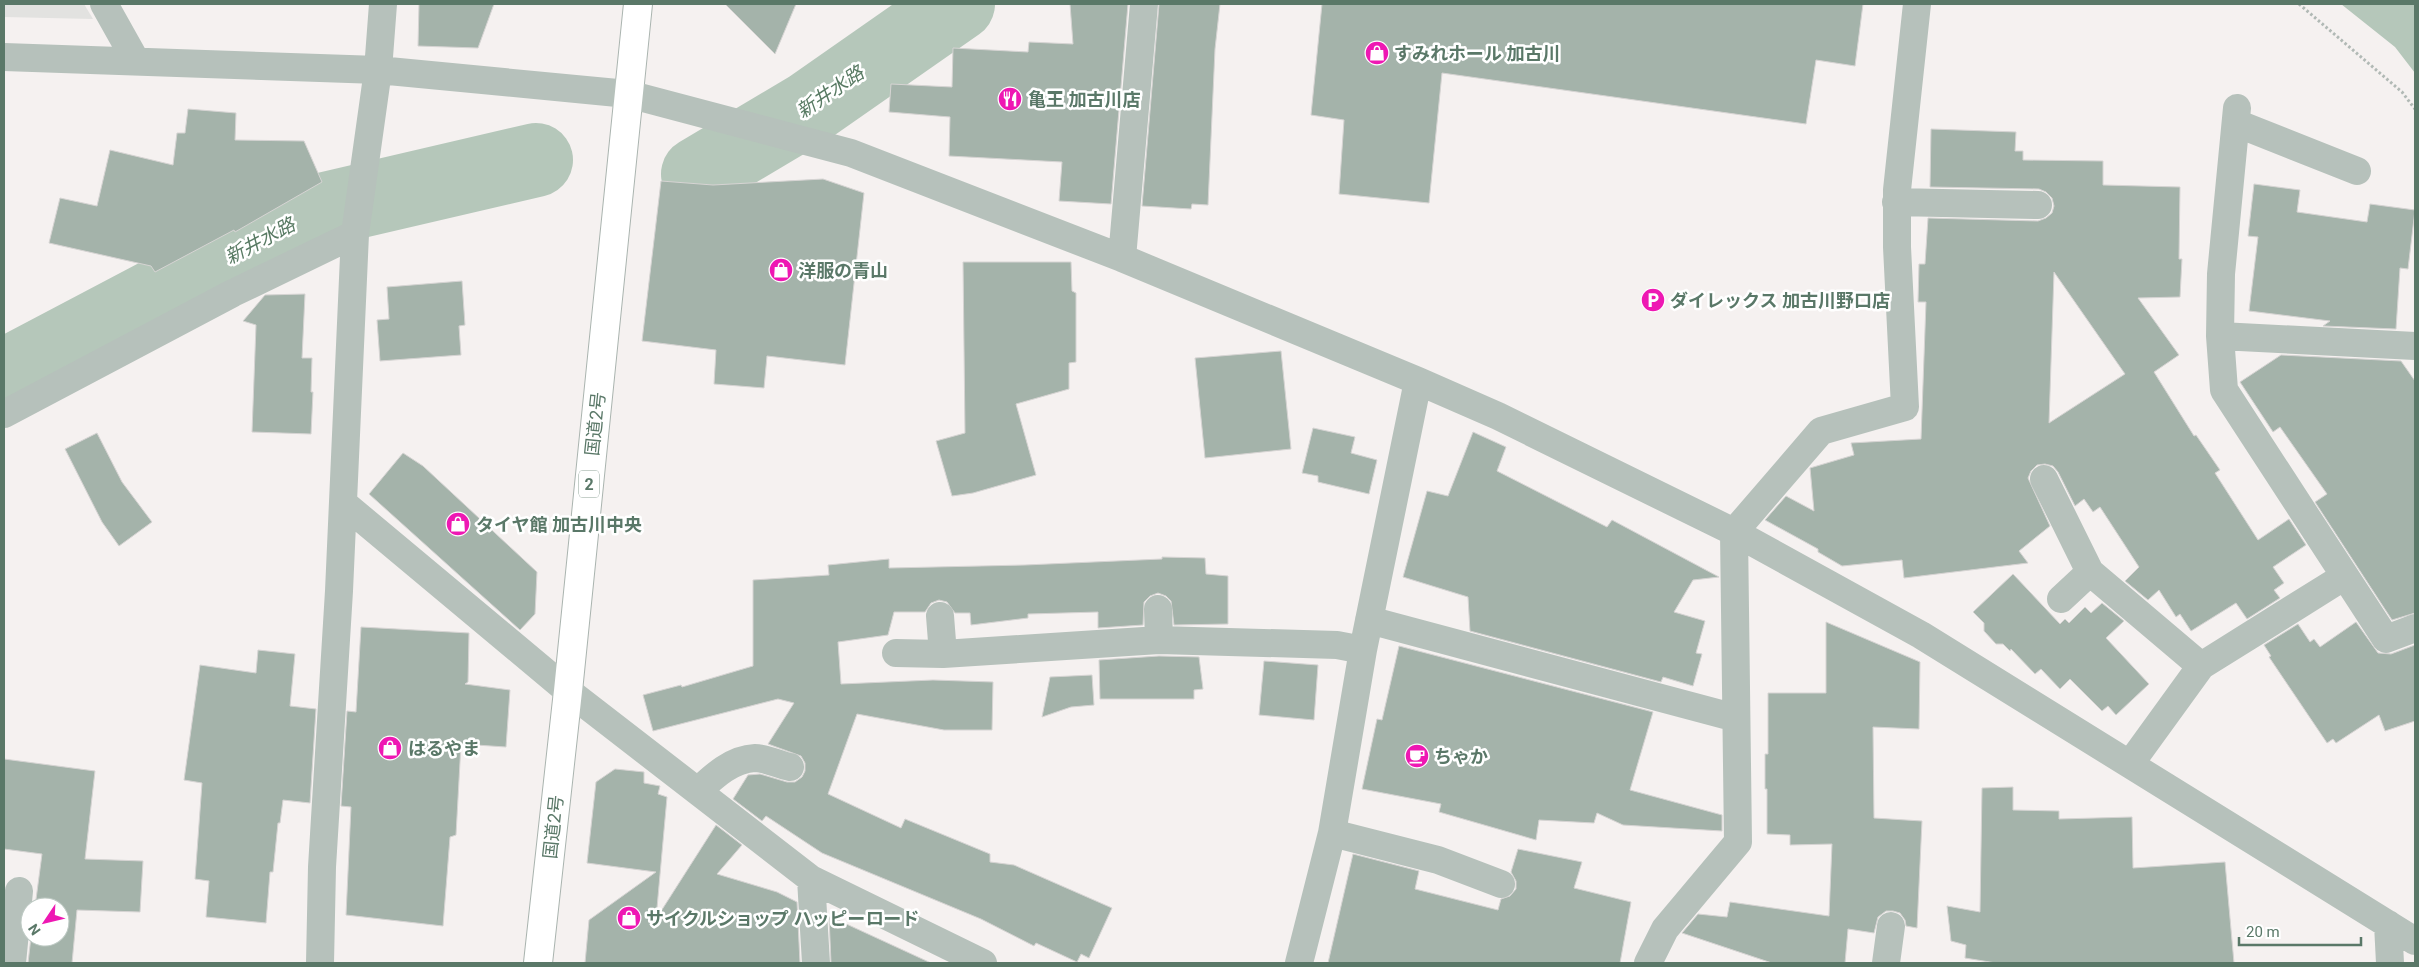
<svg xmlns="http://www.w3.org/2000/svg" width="2419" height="967" font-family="Roboto,'Noto Sans JP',sans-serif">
  <rect width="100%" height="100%" fill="#f5f1f0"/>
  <path fill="#e2e2e0" d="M4,4H84L93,19L4,17Z"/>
  <path fill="#b5c7ba" d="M2341,4H2415V73L2395,47Z"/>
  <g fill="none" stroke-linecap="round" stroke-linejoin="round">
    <path stroke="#b5c7ba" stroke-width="74" d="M698,174L809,108L958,4
      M4,376L317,211L536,160"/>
  </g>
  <path fill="#a4b3aa" stroke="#d6d4d3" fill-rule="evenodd" d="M419,4H494L478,48L418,46Z
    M725,4H796L775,54Z
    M1070,4H1128L1111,204L1059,201L1062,162L949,156L950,117L889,112L891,84L952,87L953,48L1028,52L1029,42L1073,44Z
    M1159,4H1220L1215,49L1208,205L1192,204L1191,209L1142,206Z
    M1322,4H1863L1855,66L1816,60L1806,124L1442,73L1429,203L1339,194L1344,120L1311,115Z
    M188,109L236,113L235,140L304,141L322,182L235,232L234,230L155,272L151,266L49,243L60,198L97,206L110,150L173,165L177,133H185Z
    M1931,129L2016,132L2015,151H2023V160L2103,161V185L2180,187L2179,259H2182L2180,297L2138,298L2179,355L2154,372L2194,436L2196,435L2220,470L2215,473L2258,540L2289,519L2306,545L2273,567L2284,583L2274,590L2280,598L2247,619L2236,603L2191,631L2180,614L2176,617L2159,590L2148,600L2125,581L2139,567L2100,507L2093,512L2084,499L2075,506L2058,472L2053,466L2045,464L2037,465L2031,471L2028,478L2050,526L2019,551L2028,563L1904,578L1902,560L1842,566L1818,552V549L1765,520L1786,496L1814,511L1810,468L1854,455L1851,443L1921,439L1926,302H1918L1919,264H1925L1928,218L2038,221L2046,218L2052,213L2054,206L2052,198L2046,192L2039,189L1930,187ZM2054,272L2125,374L2049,423Z
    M823,179L864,193L845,365L767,356L764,388L714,384L716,350L642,341L661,181L713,185Z
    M2254,184L2300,190L2297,212L2367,222L2370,204L2415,210L2408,269L2400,268L2396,329L2323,326L2330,321L2249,311L2258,237L2248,236Z
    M963,262H1071L1072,291L1076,293V362L1069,363V389L1016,404L1036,475L973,493L952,496L936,441L965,433Z
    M462,281L465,325L459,326L461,355L380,361L377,320L389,319L387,287Z
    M305,294L302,358H312L311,392H313L311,434L252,432L256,325L243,321L265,295Z
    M1281,351L1291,449L1205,458L1195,358Z
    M2281,355L2401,361L2415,381V613L2392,620L2315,502L2327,494L2280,427L2273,432L2240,382Z
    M1313,428L1355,437L1351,453L1377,460L1369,494L1318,482V476L1302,473Z
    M1473,432L1506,447L1497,471L1607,527L1612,520L1719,577L1693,580L1674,612L1705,621L1696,653L1702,654L1693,686L1663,677L1661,682L1470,631L1468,597L1403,577L1427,491L1448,496Z
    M97,433L122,482L152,522L119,546L102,522L65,449Z
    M403,453L423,466L537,572L535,614L520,630L369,494Z
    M1162,557L1205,558L1206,574L1228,576V624L1174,625L1171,601L1166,596L1158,593L1150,596L1144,602L1143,625L1098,628V612L1028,614V618L971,625L970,613H955L947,602L939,600L931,603L925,612H894L888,635L838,642L841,684L933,680L993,682L992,730H944L857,714L828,794L901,828L905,819L990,854V862L1014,865L1112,908L1089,958L1081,954L1077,962L1036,943L1034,946L981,919L822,853L766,816L762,821L733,799L748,775L760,774L787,782H795L802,777L805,771V763L801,756L768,744L794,703L778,699L653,731L643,695L681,685L682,687L753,666V580L829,575L828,565L889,559V568L1025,565L1162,559Z
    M2013,574L2060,624L2065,619L2069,623L2085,607L2091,613L2102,603L2124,621L2106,638L2149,684L2116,715L2108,706L2102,711L2070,679L2060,689L2041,669L2035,674L2011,649L2010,651L2003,644H1996L1984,631V623L1973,612Z
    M1826,622L1920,662L1919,729L1873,727L1874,818L1922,821L1917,928L1906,926L1905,920L1900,913L1893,911H1886L1878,917L1874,933L1848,929L1845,963H1772L1682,933L1698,914L1727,917L1730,902L1829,916L1832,844L1790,845V835L1767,834V789H1765V754H1768V693H1826Z
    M2356,622L2378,653L2391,654L2415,645V721L2385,731L2379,715L2336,743L2333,739L2327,743L2269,657L2271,656L2264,645L2298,624L2310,642L2314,639L2320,647Z
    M361,627L469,633L468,682L465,684L510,690L506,747L461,744L456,835L450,837L443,926L346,915L351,807L341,806L347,711L356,712Z
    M1399,646L1653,712L1630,790L1722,815V831L1623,825L1597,813L1594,823L1539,820L1536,840L1439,812L1441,804L1362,789L1377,719L1382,720Z
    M258,650L295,654L290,706L316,709L310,803L283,800L280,823H278L273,872H270L266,923L206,917L209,881L195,879L202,783L184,780L200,665L256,673Z
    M1159,656L1199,657L1203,689L1194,690V699H1100L1099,660Z
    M1264,661L1318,665L1314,720L1259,715Z
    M1092,675L1094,705L1071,707L1042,717L1050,677Z
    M4,759L95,771L85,859L143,861L140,912L77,910L72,963H28L31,937H60V907H35L42,854L4,849Z
    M615,769L644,772V783L660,786L658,794L667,797L656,919L716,825L742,845L717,874L777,892L797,902L800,963H585L589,920L656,872L587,863L596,782Z
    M2013,787V810L2059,811V819L2132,817L2133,868L2225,862L2234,963H1996L1965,958L1966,945L1951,941L1947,906L1980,912L1982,788Z
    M1518,849L1582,862L1574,888L1631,902L1620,963H1328L1353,854L1419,871L1415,889L1498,910L1501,899L1510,896L1516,889V881L1511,872Z
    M829,916L931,963H831Z"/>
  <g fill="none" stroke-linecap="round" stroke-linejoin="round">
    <g stroke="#aab4af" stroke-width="30">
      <path id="highway" d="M538,963L568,691L638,4"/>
    </g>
    <path stroke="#b1b9b5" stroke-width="3" stroke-dasharray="2.5 2.5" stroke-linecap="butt" d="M2299,4L2402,92L2415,109"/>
    <path stroke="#b6c1bb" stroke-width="28" d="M104,4L136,61
      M4,57L378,70L628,94L851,153L1122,258L1418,381L1498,416L1734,532L1921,635L2415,941
      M2237,108L2221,274L2220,336L2224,390L2386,639L2415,628
      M2236,123L2357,171
      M1896,202L2038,205
      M1122,258L1144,4
      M2220,336L2415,346
      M4,414L233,293L355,234
      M2044,479L2090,572L2201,666
      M343,503L568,691L811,879L983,963
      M2061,599L2090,572
      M1158,609L1159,640
      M940,616L943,654
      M1369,620L1736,718
      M896,653L943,654L1159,640L1337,645L1363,650
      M2130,764L2201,666L2345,576
      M698,791C714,776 732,759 755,758C766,758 780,765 790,767
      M1332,833L1438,860L1501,884
      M811,879L816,963
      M2388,924L2390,963
      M12,963L19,891
      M320,963L322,867L339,591L355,234L378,70L383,4
      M1299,963L1332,833L1363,650L1418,381
      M1648,963L1665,929L1738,842L1734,532L1821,431L1905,407L1897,247V190L1917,4
      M1886,963L1891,926"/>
    <use href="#highway" stroke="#fff" stroke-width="28"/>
  </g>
  <defs>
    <g id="shop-disc" transform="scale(1.25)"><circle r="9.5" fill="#ee18b3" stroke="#fff"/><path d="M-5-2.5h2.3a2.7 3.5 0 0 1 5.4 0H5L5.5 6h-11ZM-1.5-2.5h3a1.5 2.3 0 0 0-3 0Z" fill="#fff"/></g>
    <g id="restaurant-disc" transform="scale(1.25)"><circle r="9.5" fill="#ee18b3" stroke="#fff"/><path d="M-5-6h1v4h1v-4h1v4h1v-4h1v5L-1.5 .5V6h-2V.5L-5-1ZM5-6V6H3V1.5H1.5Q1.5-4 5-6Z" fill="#fff"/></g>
    <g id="parking-disc" transform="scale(1.25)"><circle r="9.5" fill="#ee18b3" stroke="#fff"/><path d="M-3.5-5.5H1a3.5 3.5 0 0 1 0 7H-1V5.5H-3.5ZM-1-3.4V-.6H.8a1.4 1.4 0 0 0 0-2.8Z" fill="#fff"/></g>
    <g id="cafe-disc" transform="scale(1.25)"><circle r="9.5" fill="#ee18b3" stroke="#fff"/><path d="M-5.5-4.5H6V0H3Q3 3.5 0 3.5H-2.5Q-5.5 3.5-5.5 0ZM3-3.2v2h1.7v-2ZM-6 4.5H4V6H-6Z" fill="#fff"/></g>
  </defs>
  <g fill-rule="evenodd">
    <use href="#shop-disc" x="1377" y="53"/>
    <use href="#restaurant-disc" x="1010" y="99"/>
    <use href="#shop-disc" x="781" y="270"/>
    <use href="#parking-disc" x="1653" y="300"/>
    <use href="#shop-disc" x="458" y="524"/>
    <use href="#shop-disc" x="390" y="748"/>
    <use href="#cafe-disc" x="1417" y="756"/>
    <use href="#shop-disc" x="629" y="918"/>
  </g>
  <g text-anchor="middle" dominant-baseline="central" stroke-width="5" stroke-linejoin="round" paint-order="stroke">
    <rect fill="#fff" stroke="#8ca095" stroke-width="1" x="579" y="470.5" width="20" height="27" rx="4"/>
    <g font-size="16" font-weight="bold" fill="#5a7868">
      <text x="589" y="484">2</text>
    </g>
    <g font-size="18" font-weight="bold" fill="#5a7868" stroke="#fff" text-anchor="start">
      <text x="1394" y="53">すみれホール 加古川</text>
      <text x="1028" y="99">亀王 加古川店</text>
      <text x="798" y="270">洋服の青山</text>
      <text x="1670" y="300">ダイレックス 加古川野口店</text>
      <text x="476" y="524">タイヤ館 加古川中央</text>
      <text x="408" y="748">はるやま</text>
      <text x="1434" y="756">ちゃか</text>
      <text x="646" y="918">サイクルショップ ハッピーロード</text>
    </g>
    <g font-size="18" fill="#5a7868" stroke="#fff">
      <text transform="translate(595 424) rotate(-84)">国道2号</text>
      <text transform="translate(553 827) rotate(-84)">国道2号</text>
    </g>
    <g font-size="19" font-style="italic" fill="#587a63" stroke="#fff">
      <text transform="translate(830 92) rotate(-34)">新井水路</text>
      <text transform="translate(260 241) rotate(-28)">新井水路</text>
    </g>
  </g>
  <rect width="2419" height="967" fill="none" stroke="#5a7868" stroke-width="10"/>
  <g transform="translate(45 922) rotate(235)"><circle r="24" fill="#ffffff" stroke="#bdc9c3"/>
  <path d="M0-4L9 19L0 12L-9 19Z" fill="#ee18b3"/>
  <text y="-8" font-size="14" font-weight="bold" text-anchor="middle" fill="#5a7868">N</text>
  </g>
  <path d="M2239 937v8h122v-8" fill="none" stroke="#5a7868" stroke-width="2.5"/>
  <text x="2246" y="937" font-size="15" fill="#5a7868" stroke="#ffffff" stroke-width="4" paint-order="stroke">20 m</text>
</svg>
